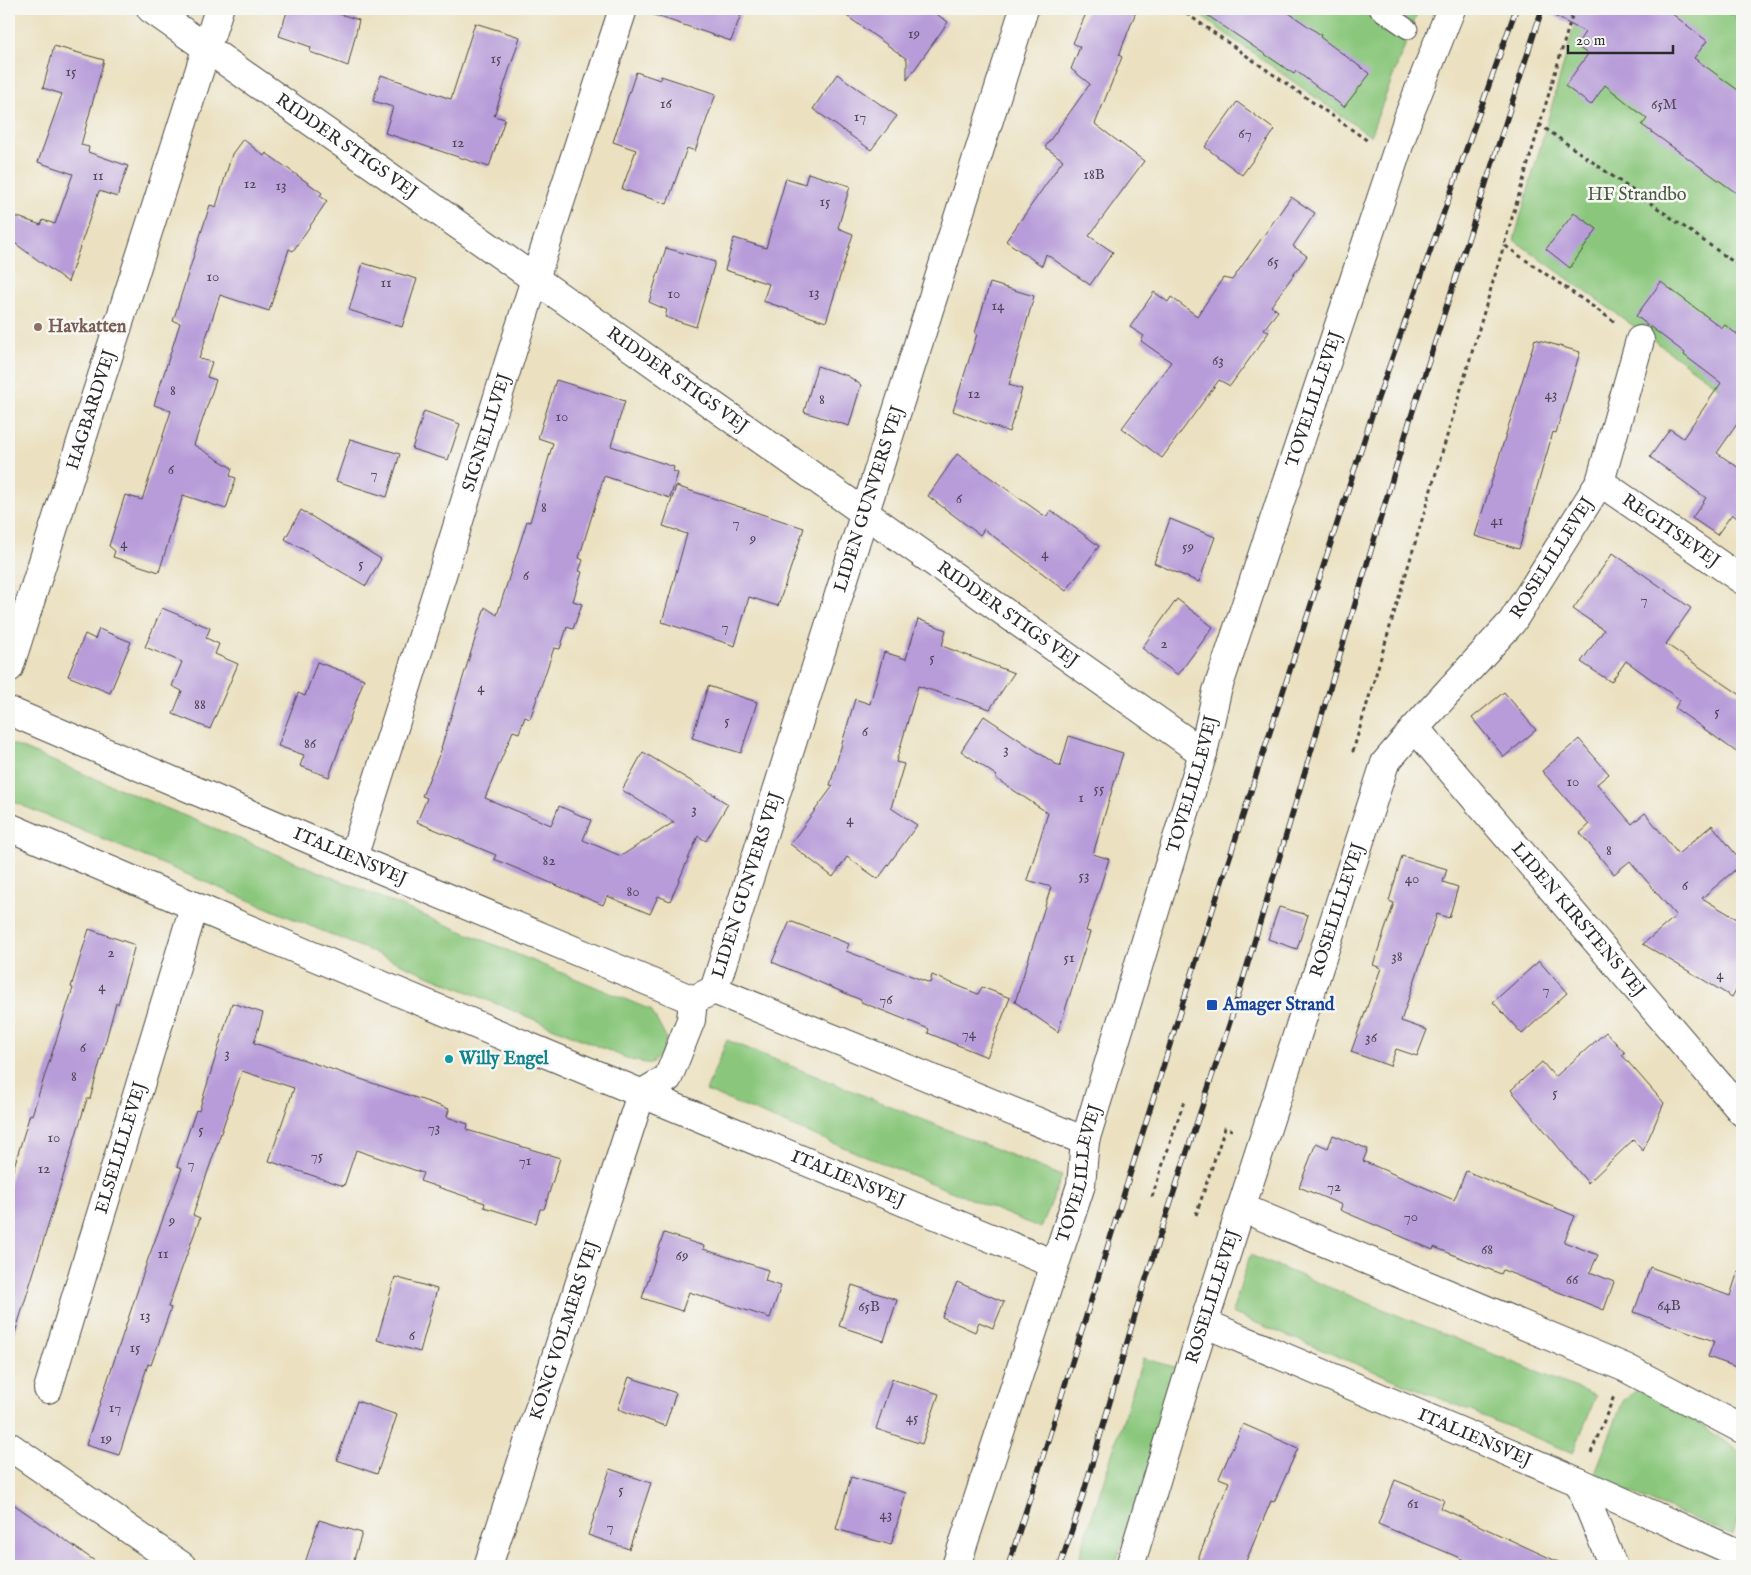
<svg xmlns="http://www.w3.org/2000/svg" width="1751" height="1575" font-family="'IM FELL English',serif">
  <rect width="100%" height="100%" fill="#f6f6f2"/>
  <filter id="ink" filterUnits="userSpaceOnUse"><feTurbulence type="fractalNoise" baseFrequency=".02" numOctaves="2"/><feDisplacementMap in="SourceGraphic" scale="10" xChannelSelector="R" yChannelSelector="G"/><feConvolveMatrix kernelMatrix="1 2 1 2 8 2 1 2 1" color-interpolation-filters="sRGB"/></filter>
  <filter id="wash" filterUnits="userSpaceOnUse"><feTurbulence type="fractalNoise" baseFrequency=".0096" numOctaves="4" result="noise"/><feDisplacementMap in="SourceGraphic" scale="20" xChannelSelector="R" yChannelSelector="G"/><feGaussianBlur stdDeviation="1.12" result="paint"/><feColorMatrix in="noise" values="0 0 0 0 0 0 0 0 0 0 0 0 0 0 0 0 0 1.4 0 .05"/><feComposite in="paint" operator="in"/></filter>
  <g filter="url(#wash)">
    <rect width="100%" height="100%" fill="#ebe1c1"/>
    <path fill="#8ac77c" stroke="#5a7954" d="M1191,9H1419L1370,136Z
      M1579,9H1742V404L1514,240Z
      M12,744L651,1010L666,1038L663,1052L651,1064L631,1060L9,800V745Z
      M727,1040L1062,1176L1041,1228L706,1091Z
      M1250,1255L1596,1396L1573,1453L1232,1313Z
      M1143,1358L1184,1370L1114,1566H1076Z
      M1639,1388L1680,1411L1742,1453V1502L1733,1535L1593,1478L1623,1401Z"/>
    <g id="blocks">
      <path fill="#b79cd9" d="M288,9H324L359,20L348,66L310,52L311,47L279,36Z
        M652,9H743L731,41L651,14Z
        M837,9H929L948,22L907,80V59Z
        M1088,9H1137L1119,55L1122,57L1095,124L1144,161L1089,236L1113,252L1090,285L1046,254L1042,266L1006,241L1063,160L1045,147L1090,84L1071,69L1080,47L1073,43Z
        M1198,9H1283L1321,35L1320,37L1370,74L1344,107L1296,71L1294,74Z
        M1541,9H1666L1707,41L1694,58L1742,93V197L1642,125L1647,119L1605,85L1591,105L1565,86L1588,54L1576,46L1585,32Z
        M475,23L520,37L494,116L505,119L489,167L385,133L393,107L373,101L381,75L451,99Z
        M54,46L104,60L81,145L89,147L88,152L128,166L117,197L99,191L68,282L9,239V214L41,225L43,220L55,224L73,174L38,162L62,94L43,88Z
        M636,72L660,80L661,76L716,94L695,151L687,148L667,204L622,189L636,150L613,142Z
        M837,74L897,116L871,150L813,109Z
        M1237,102L1275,130L1242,175L1205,147Z
        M243,139L264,156L266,153L322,193L320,196L327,201L293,251L289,249L269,311L220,295L199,359L212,362L207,377L216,380L194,445L232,468L230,476L236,478L226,509L183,495L159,572L113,557L115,551L109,546L125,495L142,500L171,411L154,405L180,323L173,321L210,205L216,207L232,154Z
        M808,173L850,186L838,228L853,234L826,322L763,301L769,284L725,270L734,238L766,248L786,178L805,184Z
        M1291,197L1315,213L1293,246L1307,256L1271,306L1278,311L1264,329L1269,332L1230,386L1219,380L1162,458L1122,428L1171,362L1141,341L1144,336L1130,327L1154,292L1168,302L1171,297L1197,316L1223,278L1232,280Z
        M1574,213L1597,229L1570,268L1546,249Z
        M666,248L715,262L696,327L665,317L667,310L649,302Z
        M363,263L417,279L402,327L349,310Z
        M1661,282L1722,328L1725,325L1742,338V417L1717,453L1742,470V522L1732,514L1717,535L1692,518L1706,498L1650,457L1670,429L1683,438L1721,383L1684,355L1685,353L1636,316Z
        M990,283L1034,296L1009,385L1022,389L1009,432L953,411L977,334L975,333Z
        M1535,339L1580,352L1556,433L1553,432L1519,549L1475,536Z
        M817,366L848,376L861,385L849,426L804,412Z
        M556,380L625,401L611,446L674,467L673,471L678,473L670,498L604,476L579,558L583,560L579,571L582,572L573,601L582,604L573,629L567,627L560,649L554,648L530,719L525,717L519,733L513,731L485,798L551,825L559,806L591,820L583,840L621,856L674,822L622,790L643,752L714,795L716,794L715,796L728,804L706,841L698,836L670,901L658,896L650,914L607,896L603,905L494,859L496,855L417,822L427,798L422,796L442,748H441L485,607L497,615L527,521L530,522L553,443L538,438Z
        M424,411L460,424L448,460L412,449Z
        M350,439L400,454L387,497L336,481Z
        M957,454L1046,517L1051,510L1099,546L1066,591L984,529L980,535L928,496Z
        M676,486L804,528L778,606L749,597L735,646L662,622L687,534L663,526Z
        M301,510L381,559L366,586L285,539Z
        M1170,519L1215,537L1199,582L1154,563Z
        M1613,553L1691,608L1666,644L1742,696V756L1675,708L1680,700L1626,661L1611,682L1581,662L1604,630L1573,609Z
        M1177,599L1213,627L1178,675L1142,648Z
        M162,608L210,628L206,638L219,644L215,654L238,664L210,729L173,714L182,691L172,686L182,662L145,647Z
        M918,619L946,630L942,646L1014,673L990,709L918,686L896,762L904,764L891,808L917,825L878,879L847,857L833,877L790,844L833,786L830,785L855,699L870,704L884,652L906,659Z
        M99,629L131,642L110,693L68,676L85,634L95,639Z
        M317,662L364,679L329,777L300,766L304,755L278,746L298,693L305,696Z
        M708,686L757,702L741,753L692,738Z
        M1504,692L1536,730L1504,757L1472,718Z
        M984,716L1060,767L1069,736L1123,753L1093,854L1109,859L1086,931L1090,932L1058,1032L1015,1002L1051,887L1027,880L1048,813L995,778L997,776L961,751Z
        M1579,739L1609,774L1597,784L1632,824L1645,813L1678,854L1712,825L1742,862V864L1702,898L1742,922V979L1732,997L1643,944L1676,916L1630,861L1614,874L1580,833L1589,825L1542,771Z
        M1402,856L1447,869L1443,882L1458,887L1449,918L1437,914L1401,1021L1427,1030L1417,1056L1396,1049L1390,1066L1351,1052L1381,968L1373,965L1394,903L1389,901Z
        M1279,907L1308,915L1297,949L1268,939Z
        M790,921L849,944L846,951L930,983L932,975L978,994L982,987L1010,998L987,1057L928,1033L929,1029L861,1002V1000L772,962Z
        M89,929L135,945L118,1004L116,1003L90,1099H87L15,1333L9,1332V1183L30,1114L32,1115L73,988L71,987Z
        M1539,961L1567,993L1522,1034L1493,1002Z
        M232,1003L263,1013L254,1043L449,1109L447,1117L468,1124L467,1130L560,1158L544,1209H540L536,1223L484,1207L485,1203L420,1181L423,1173L356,1150L344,1186L269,1161L294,1088L242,1071L193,1215L200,1218L168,1307L171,1308L151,1365L148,1364L119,1455L86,1445L148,1259L182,1168L177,1166L196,1110L199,1111Z
        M1606,1032L1625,1053L1622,1055L1664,1103L1643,1151L1633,1140L1588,1183L1511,1090L1542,1062L1555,1077Z
        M1333,1135L1368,1149L1363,1161L1454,1200L1466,1171L1575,1216L1564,1242L1598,1255L1590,1272L1614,1282L1604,1310L1503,1270L1501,1274L1434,1247L1433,1250L1340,1210L1342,1205L1299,1187L1316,1143L1328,1148Z
        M664,1233L704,1246L703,1249L768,1270L765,1281L781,1286L770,1318L689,1292L682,1311L642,1298Z
        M1650,1267L1730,1296L1738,1271L1742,1272V1369L1708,1357L1714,1341L1634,1312Z
        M395,1277L437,1289L420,1352L377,1340Z
        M957,1282L1004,1302L993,1328L979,1322L975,1332L942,1317Z
        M852,1285L897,1300L884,1341L839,1326Z
        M629,1377L676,1393L665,1426L618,1409Z
        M892,1379L939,1394L922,1444L876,1429Z
        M357,1401L397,1415L377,1474L337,1460Z
        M1243,1424L1298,1448L1274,1502L1271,1501L1244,1566H1195L1229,1482L1219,1478Z
        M610,1469L651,1483L629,1549L588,1535Z
        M851,1477L906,1493L891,1545L836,1529Z
        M1395,1480L1444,1500L1441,1508L1567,1566H1478L1446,1552L1378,1524Z
        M9,1501L102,1566H19L9,1559Z
        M319,1520L362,1533L352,1566H304Z"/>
    </g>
  </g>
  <g filter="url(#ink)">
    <use href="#blocks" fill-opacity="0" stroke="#484642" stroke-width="1"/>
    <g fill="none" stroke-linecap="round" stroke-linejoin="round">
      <g stroke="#484642" stroke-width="21">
        <path id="service" d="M1379,9L1408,29"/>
      </g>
      <g stroke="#484642" stroke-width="30">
        <g id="minor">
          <path id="s1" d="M151,9L535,279L1203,753"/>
          <path id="s2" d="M1600,482L1742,580"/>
          <path id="s3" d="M9,668L219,9"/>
          <path id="s4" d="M9,711L353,858L693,1000L714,990L1085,1141"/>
          <path id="s5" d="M1415,728L1742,1112"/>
          <path id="s6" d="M9,827C356,976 705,1120 1054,1264"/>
          <path id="s7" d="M353,858L535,279L623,9"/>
          <path id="s8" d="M714,990L1024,9"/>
          <path d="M1242,1208L1626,1368L1742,1429"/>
          <path id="s9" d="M48,1389L194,907"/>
          <path d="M9,1446L182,1566"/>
          <path d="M1579,1482L1613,1566"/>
          <path id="s10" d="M488,1566L641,1094L668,1078L691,1020L693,1000"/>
          <path id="s11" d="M956,1566L1081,1185L1085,1141L1203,753L1217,691L1409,115L1451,9"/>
          <path id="s12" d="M1130,1566L1204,1323L1385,763L1415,728L1512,622L1600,482L1640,340"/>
        </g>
      </g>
      <g stroke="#484642" stroke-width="30">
        <g id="tertiary">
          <path id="s13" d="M1204,1323L1579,1482L1742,1555"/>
        </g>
      </g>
      <path stroke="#484642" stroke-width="3" stroke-dasharray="4 4" stroke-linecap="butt" d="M1180,9L1368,141
        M1574,9L1504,245L1615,322
        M1727,9L1742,20
        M1539,124L1742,268
        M1354,751H1353L1504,245
        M1152,1197L1184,1101
        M1196,1215L1225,1128L1232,1130
        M1591,1453L1614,1396"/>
      <use href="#service" stroke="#fff" stroke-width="19"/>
      <use href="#minor" stroke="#fff" stroke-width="28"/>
      <use href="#tertiary" stroke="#fff" stroke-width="28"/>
      <g stroke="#2b2b2b" stroke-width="5.5">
        <path id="rail" d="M1008,1566L1031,1495L1184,999L1373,412L1516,9
          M1060,1566L1081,1502L1139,1301L1183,1164L1233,1013L1409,423L1542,9"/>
      </g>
      <use href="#rail" stroke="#f6f6f2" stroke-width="4" stroke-dasharray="11" stroke-linecap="butt"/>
    </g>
  </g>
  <circle fill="#8d6e63" stroke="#f6f6f2" stroke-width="2" cx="38" cy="327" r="5"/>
  <rect fill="#1a4fb4" stroke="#f6f6f2" stroke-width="2" x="1206" y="999" width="12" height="12" rx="2.5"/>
  <circle fill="#0f9aa8" stroke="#f6f6f2" stroke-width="2" cx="449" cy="1059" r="5"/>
  <g text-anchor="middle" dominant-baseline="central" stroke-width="5" stroke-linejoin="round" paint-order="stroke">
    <g font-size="15" fill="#4e4756">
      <text x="914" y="33">19</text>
      <text x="496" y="58">15</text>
      <text x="71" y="71">15</text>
      <text x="666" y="103">16</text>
      <text x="1664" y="104">65M</text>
      <text x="860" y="116">17</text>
      <text x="1245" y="133">67</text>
      <text x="458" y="142">12</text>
      <text x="1094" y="174">18B</text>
      <text x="98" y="175">11</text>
      <text x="250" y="183">12</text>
      <text x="281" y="185">13</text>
      <text x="825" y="201">15</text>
      <text x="1273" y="261">65</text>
      <text x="213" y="276">10</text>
      <text x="386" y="282">11</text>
      <text x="814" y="292">13</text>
      <text x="674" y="293">10</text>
      <text x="998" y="305">14</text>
      <text x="1218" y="360">63</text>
      <text x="173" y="390">8</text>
      <text x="974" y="393">12</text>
      <text x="1551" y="394">43</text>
      <text x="822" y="399">8</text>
      <text x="562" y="416">10</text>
      <text x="171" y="469">6</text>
      <text x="374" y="473">7</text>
      <text x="959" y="498">6</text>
      <text x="544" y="507">8</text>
      <text x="1497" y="520">41</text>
      <text x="736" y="522">7</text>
      <text x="753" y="538">9</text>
      <text x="124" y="543">4</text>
      <text x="1188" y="546">59</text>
      <text x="1045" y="553">4</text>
      <text x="361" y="563">5</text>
      <text x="526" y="575">6</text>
      <text x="1644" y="599">7</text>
      <text x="725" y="626">7</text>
      <text x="1164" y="643">2</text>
      <text x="932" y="657">5</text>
      <text x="481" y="687">4</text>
      <text x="200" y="704">88</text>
      <text x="1717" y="711">5</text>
      <text x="727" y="720">5</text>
      <text x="865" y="731">6</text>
      <text x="310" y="743">86</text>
      <text x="1006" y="749">3</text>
      <text x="1573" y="781">10</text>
      <text x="1099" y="788">55</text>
      <text x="1081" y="797">1</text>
      <text x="694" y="809">3</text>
      <text x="850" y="819">4</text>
      <text x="1609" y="850">8</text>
      <text x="549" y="860">82</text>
      <text x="1084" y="875">53</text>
      <text x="1412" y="878">40</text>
      <text x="1685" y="885">6</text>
      <text x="633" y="891">80</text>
      <text x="111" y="952">2</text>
      <text x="1397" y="956">38</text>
      <text x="1069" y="957">51</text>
      <text x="1720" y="974">4</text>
      <text x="102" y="986">4</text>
      <text x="1546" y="989">7</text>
      <text x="886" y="999">76</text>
      <text x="969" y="1033">74</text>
      <text x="1371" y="1037">36</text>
      <text x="83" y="1047">6</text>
      <text x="227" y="1053">3</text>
      <text x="74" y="1076">8</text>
      <text x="1555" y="1092">5</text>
      <text x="434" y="1127">73</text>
      <text x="201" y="1129">5</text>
      <text x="54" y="1137">10</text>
      <text x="317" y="1155">75</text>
      <text x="525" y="1160">71</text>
      <text x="191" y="1163">7</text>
      <text x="44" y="1168">12</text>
      <text x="1334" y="1186">72</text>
      <text x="1411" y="1216">70</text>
      <text x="172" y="1220">9</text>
      <text x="1487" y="1249">68</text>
      <text x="163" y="1253">11</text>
      <text x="682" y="1255">69</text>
      <text x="1572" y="1279">66</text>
      <text x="1669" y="1305">64B</text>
      <text x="869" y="1306">65B</text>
      <text x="145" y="1315">13</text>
      <text x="412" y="1335">6</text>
      <text x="135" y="1347">15</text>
      <text x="115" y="1407">17</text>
      <text x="912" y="1417">45</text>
      <text x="106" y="1438">19</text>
      <text x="621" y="1489">5</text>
      <text x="1413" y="1503">61</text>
      <text x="886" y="1514">43</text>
      <text x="610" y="1526">7</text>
    </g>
    <g font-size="18" fill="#2b2b2b" stroke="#f6f6f2">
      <text stroke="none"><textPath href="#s1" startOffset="239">RIDDER STIGS VEJ</textPath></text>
      <text stroke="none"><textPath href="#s1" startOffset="644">RIDDER STIGS VEJ</textPath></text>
      <text stroke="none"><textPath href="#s11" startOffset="1222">TOVELILLEVEJ</textPath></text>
      <text stroke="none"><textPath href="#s3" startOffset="271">HAGBARDVEJ</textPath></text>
      <text stroke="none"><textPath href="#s7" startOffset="446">SIGNELILVEJ</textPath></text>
      <text stroke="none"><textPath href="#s8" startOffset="515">LIDEN GUNVERS VEJ</textPath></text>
      <text stroke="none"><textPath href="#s2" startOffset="86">REGITSEVEJ</textPath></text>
      <text stroke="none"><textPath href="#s12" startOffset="1108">ROSELILLEVEJ</textPath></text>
      <text stroke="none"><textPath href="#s1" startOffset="1049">RIDDER STIGS VEJ</textPath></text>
      <text stroke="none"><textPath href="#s11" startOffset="818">TOVELILLEVEJ</textPath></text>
      <text stroke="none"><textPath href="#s4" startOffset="371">ITALIENSVEJ</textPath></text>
      <text stroke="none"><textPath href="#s8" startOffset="110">LIDEN GUNVERS VEJ</textPath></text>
      <text stroke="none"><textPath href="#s12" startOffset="688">ROSELILLEVEJ</textPath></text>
      <text stroke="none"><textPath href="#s5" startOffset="252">LIDEN KIRSTENS VEJ</textPath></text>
      <text stroke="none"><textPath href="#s9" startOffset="252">ELSELILLEVEJ</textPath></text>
      <text stroke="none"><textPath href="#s11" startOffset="412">TOVELILLEVEJ</textPath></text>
      <text stroke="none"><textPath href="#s6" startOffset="910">ITALIENSVEJ</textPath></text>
      <text stroke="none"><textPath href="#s12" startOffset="282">ROSELILLEVEJ</textPath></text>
      <text stroke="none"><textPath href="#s10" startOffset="248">KONG VOLMERS VEJ</textPath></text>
      <text stroke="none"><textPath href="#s13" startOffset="294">ITALIENSVEJ</textPath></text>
    </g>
    <g font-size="18" fill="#485a43" stroke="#f6f6f2">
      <text x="1637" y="195">HF Strandbo</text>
    </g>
    <g font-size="18" font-weight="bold" fill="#785e54" stroke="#f6f6f2" text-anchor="start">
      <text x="48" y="327">Havkatten</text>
    </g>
    <g font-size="18" font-weight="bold" fill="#164399" stroke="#f6f6f2" text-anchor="start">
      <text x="1223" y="1005">Amager Strand</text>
    </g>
    <g font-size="18" font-weight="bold" fill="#0d838f" stroke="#f6f6f2" text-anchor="start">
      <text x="459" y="1059">Willy Engel</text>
    </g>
  </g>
  <rect width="1751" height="1575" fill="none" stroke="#f6f6f2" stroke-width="30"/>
  <path d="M1568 45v8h105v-8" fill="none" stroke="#2b2b2b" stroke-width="2.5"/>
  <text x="1576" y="45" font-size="15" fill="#2b2b2b" stroke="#f6f6f2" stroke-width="4" paint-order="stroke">20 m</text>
</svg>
